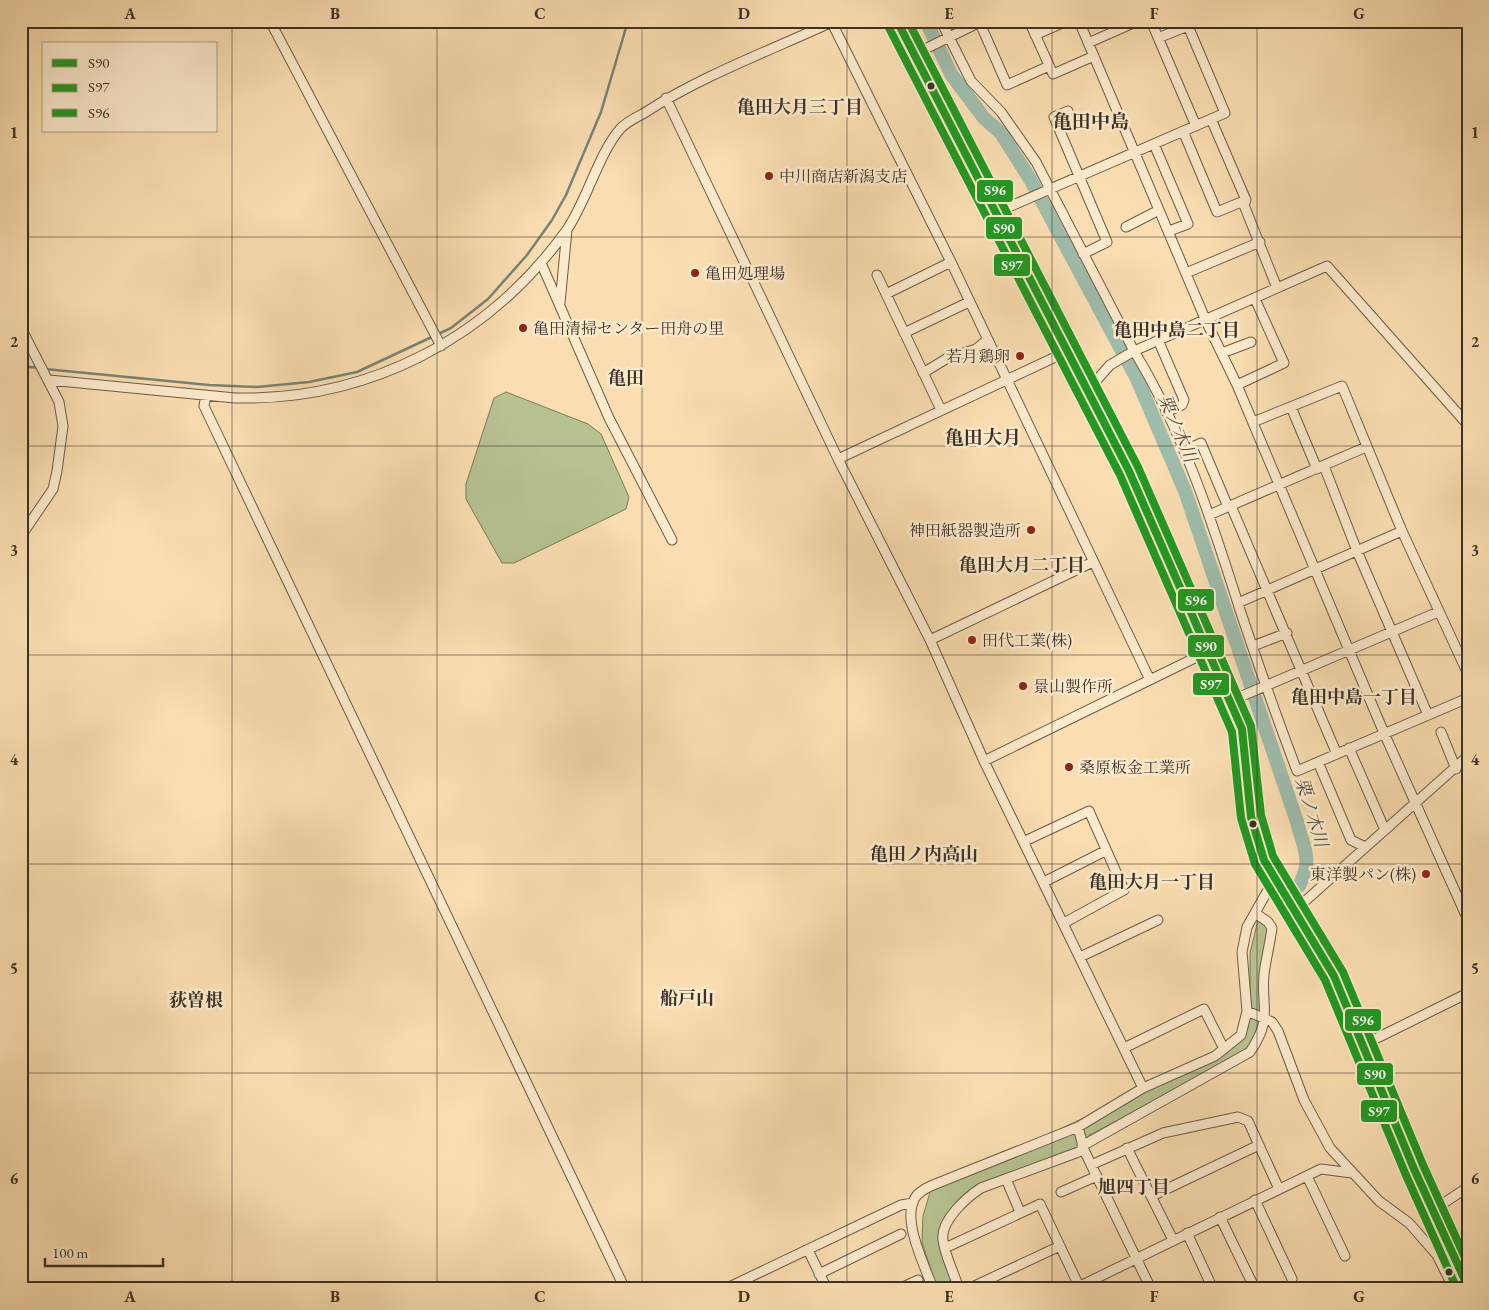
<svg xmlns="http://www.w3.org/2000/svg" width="1489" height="1310" font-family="'EB Garamond','Noto Serif JP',serif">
  <rect width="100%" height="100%" fill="#fadeb1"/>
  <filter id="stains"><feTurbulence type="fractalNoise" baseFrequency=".004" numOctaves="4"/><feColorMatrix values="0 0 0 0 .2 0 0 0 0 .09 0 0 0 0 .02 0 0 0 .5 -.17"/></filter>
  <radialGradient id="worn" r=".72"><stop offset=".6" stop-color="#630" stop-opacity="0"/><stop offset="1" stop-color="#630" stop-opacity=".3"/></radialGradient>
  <path fill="#b7c291" stroke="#797a5c" d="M506,392L588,424L601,434L629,497L626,509L514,563H502L466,499V484L494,398Z
    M1258,920L1266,923L1269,931L1261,1023L1248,1050L1088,1136L1074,1151L974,1189C928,1222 939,1242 954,1289H937L922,1242L923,1216L933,1182L987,1162L1214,1059L1244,1036L1250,1006V953Z"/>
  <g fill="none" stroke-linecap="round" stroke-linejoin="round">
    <path stroke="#768477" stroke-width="2.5" d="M21,366L40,368
      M45,369L209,385L257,387L309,382L357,372L451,328L488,299L527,255L552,220L566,195L601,112L628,21"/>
    <path stroke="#9ebcab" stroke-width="14" d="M926,21L951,74L984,118L1001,133L1030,179L1137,379L1185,491L1297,822C1304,849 1313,860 1299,886"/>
    <g stroke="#6b5c4a" stroke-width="11">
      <path id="minor" d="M270,21L441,346
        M831,21L951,262L1150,680
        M941,21L971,81L1001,112L1036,162L1134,351C1183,431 1212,521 1240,610C1258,664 1277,718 1297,771L1468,698
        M979,21L1007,85L1049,66
        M1029,21L1053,74L1094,56
        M1079,21L1206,321L1237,385L1384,733L1468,920
        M1151,21L1196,126
        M1035,35L1067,21
        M1088,43L1138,21
        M915,54L982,21
        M666,98L838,459L930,640L984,761L1143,1088
        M1068,111L1054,117L1107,242L1083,254
        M1211,119L1246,200L1244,205L1277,288
        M1183,131L1217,212L1246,200
        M1154,144L1188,224L1169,231
        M995,213L1225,113L1188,26L1158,38
        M1126,227L1159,210
        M541,263L609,418L672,540
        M1186,273L1260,242
        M877,275L941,410
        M886,294L951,262
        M560,303L567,230
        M21,328L59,402L63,426L57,471L53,489L21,536
        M904,333L969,302
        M1158,340L1184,400L1182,405L1166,412
        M1222,353L1251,342
        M923,373L946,359L976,349L987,340
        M49,380L235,398C368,401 488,339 566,231C586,203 599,152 621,128C629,120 638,117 646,112C701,76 774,49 834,21
        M1237,385L1284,363L1255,299
        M1087,391L1110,365L1134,351L1327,266L1468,425
        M206,395L204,406L625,1289
        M1291,407L1317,469
        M1253,422L1342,386L1402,531L1468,674
        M1184,451L1201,443L1228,507
        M838,459L1066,352
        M1324,466L1357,551L1428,715
        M1231,506L1336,752
        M1209,515L1366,447
        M1238,603L1402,531
        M930,640L1093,562
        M1253,646L1287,633
        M1231,704L1242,696L1438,612
        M1441,732L1456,769
        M1349,748L1385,830
        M984,761L1207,652
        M1318,762L1351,840L1365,847
        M1025,841L1089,811L1124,890L1064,923
        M1044,882L1105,851
        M1294,911L1468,756
        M1080,957L1158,920
        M1247,1011L1272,1022L1278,1031L1304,1100L1330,1148L1379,1201L1409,1223L1437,1255L1449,1279L1460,1289
        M1363,1045L1468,993
        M1124,1048L1204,1009L1224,1049
        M1078,1127L1084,1150L1151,1289
        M1082,1146L1250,1052C1273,1018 1261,1009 1264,974C1266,959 1270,943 1272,928L1268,922L1255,913
        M1127,1148L1173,1240
        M1091,1165L1163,1133L1238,1117L1248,1121L1279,1189
        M1307,1176L1345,1256
        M1006,1179L1020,1212
        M1061,1192L1097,1176
        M1152,1196L1259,1145
        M1255,1200L1292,1279
        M1432,1211L1468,1187
        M1220,1217L1255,1289
        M1187,1233L1213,1289
        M945,1248L1040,1204L1079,1286
        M808,1250L827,1289
        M819,1274L901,1234
        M725,1289L901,1205L913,1203
        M899,1289L918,1280
        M933,1289C925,1265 899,1217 917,1195C923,1189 930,1186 938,1183L1078,1127L1143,1088L1215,1056L1241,1035L1247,1011L1242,952L1247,927L1273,881
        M959,1289C954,1273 945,1256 943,1240C940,1221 967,1197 981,1188L1084,1150
        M968,1289L1060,1246
        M1074,1289L1321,1169L1352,1173"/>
    </g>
    <g stroke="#3b3128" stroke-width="14">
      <path id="major" d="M897,21L1129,471L1242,729C1248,767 1245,808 1258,845C1272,886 1302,917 1323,955C1353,1010 1373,1071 1397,1129C1419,1183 1443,1235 1468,1288"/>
    </g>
    <use href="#minor" stroke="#fceacc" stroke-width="9"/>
    <use href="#major" stroke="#fadeb1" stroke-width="11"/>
    <g stroke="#fceacc" stroke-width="11">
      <path id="bus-1" d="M897,21L1129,471L1242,729L1251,817L1264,860L1334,976L1414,1169L1468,1287"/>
    </g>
    <g stroke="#fceacc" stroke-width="11">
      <path id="bus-2" d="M888,26L1120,475L1232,732L1241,818L1255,864L1325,980L1405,1173L1457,1289"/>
    </g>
    <g stroke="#fceacc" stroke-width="11">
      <path id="bus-3" d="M908,21L1138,467L1251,726L1261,815L1273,856L1343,972L1423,1165L1468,1264"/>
    </g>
    <use href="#bus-1" stroke="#292" stroke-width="8"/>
    <use href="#bus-2" stroke="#292" stroke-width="8"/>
    <use href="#bus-3" stroke="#292" stroke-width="8"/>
  </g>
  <path fill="none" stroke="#3b3128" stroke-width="1" stroke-opacity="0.55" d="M232,21V1289M437,21V1289M642,21V1289M847,21V1289M1052,21V1289M1257,21V1289M21,237H1468M21,446H1468M21,655H1468M21,864H1468M21,1073H1468"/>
  <g fill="#3b3128" stroke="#fceacc" stroke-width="2">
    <circle cx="931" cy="86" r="4.5"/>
    <circle cx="1253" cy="824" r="4.5"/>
    <circle cx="1449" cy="1272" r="4.5"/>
  </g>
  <g fill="#8f2418" stroke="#fceacc" stroke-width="2">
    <circle cx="769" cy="176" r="5"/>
    <circle cx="695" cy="273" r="5"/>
    <circle cx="523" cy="328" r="5"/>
    <circle cx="1020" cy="356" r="5"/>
    <circle cx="1031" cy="530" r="5"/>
    <circle cx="972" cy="640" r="5"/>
    <circle cx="1023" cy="686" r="5"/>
    <circle cx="1069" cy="767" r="5"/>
    <circle cx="1426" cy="874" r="5"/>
  </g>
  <g text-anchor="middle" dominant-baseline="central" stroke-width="5" stroke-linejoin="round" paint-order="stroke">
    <g font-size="16" fill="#3b3128" stroke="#fceacc" text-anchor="start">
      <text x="779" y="176">中川商店新潟支店</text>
      <text x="705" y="273">亀田処理場</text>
      <text x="533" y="328">亀田清掃センター田舟の里</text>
      <text x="1010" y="356" text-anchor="end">若月鶏卵</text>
      <text x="1021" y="530" text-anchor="end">神田紙器製造所</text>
      <text x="982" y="640">田代工業(株)</text>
      <text x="1033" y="686">景山製作所</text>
      <text x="1079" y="767">桑原板金工業所</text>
      <text x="1416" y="874" text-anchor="end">東洋製パン(株)</text>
    </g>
    <g font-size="18" font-weight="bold" fill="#3b3128" stroke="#fceacc">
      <text x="800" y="106">亀田大月三丁目</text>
      <text x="1177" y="329">亀田中島二丁目</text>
      <text x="626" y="377">亀田</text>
      <text x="1022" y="564">亀田大月二丁目</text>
      <text x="1354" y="696">亀田中島一丁目</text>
      <text x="924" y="853">亀田ノ内高山</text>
      <text x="1152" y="881">亀田大月一丁目</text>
      <text x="687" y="997">船戸山</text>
      <text x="196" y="999">荻曽根</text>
      <text x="1134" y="1186">旭四丁目</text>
    </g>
    <g font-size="18" font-style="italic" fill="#4f4d42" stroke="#fceacc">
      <text transform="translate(1178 428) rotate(67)">栗ノ木川</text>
      <text transform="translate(1312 812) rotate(73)">栗ノ木川</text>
    </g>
    <g font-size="19" font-weight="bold" fill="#3b3128" stroke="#fceacc">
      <text x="1091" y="121">亀田中島</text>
      <text x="983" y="437">亀田大月</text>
    </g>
  </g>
  <g stroke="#fceacc" stroke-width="2">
    <rect x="976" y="179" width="38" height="24" rx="5" fill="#292"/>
    <rect x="985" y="216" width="38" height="24" rx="5" fill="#292"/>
    <rect x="993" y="253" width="38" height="24" rx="5" fill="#292"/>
    <rect x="1177" y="588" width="38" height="24" rx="5" fill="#292"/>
    <rect x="1187" y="634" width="38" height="24" rx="5" fill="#292"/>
    <rect x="1192" y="672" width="38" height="24" rx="5" fill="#292"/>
    <rect x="1344" y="1008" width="38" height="24" rx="5" fill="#292"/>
    <rect x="1356" y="1062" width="38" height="24" rx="5" fill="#292"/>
    <rect x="1360" y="1099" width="38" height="24" rx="5" fill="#292"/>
  </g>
  <g font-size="14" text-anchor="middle" font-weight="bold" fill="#fff">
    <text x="995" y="195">S96</text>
    <text x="1004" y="233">S90</text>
    <text x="1012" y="270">S97</text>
    <text x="1196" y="605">S96</text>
    <text x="1206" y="651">S90</text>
    <text x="1211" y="689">S97</text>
    <text x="1363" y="1025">S96</text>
    <text x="1375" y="1079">S90</text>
    <text x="1379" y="1116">S97</text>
  </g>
  <rect width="1489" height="1310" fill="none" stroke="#fadeb1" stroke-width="55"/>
  <rect x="42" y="42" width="175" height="90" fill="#fceacc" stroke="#afa08a"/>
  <rect x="52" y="59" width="25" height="8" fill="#229922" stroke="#afa08a"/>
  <text x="88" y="68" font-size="15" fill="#3b3128">S90</text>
  <rect x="52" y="84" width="25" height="8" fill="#229922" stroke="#afa08a"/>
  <text x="88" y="92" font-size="15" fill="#3b3128">S97</text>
  <rect x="52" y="109" width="25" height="8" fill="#229922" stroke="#afa08a"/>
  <text x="88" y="118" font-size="15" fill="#3b3128">S96</text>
  <path d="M45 1258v8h118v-8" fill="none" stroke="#3b3128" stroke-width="2.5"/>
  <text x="52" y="1258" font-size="15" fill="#3b3128" stroke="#fceacc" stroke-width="4" paint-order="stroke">100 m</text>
  <rect x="28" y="28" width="1434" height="1254" fill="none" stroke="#3b3128" stroke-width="2"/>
  <g font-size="16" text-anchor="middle" font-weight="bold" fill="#3b3128">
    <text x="130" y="19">A</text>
    <text x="335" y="19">B</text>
    <text x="540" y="19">C</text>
    <text x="744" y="19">D</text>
    <text x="949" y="19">E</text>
    <text x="1154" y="19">F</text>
    <text x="1359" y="19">G</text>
    <text x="14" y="138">1</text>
    <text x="1475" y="138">1</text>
    <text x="14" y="347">2</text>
    <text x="1475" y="347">2</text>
    <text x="14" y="556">3</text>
    <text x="1475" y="556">3</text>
    <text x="14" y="765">4</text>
    <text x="1475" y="765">4</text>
    <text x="14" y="974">5</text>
    <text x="1475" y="974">5</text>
    <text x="14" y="1184">6</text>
    <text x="1475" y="1184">6</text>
    <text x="130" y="1302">A</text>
    <text x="335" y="1302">B</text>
    <text x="540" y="1302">C</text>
    <text x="744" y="1302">D</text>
    <text x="949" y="1302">E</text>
    <text x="1154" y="1302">F</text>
    <text x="1359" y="1302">G</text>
  </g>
  <rect width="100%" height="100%" filter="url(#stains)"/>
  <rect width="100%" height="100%" fill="url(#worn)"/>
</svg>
